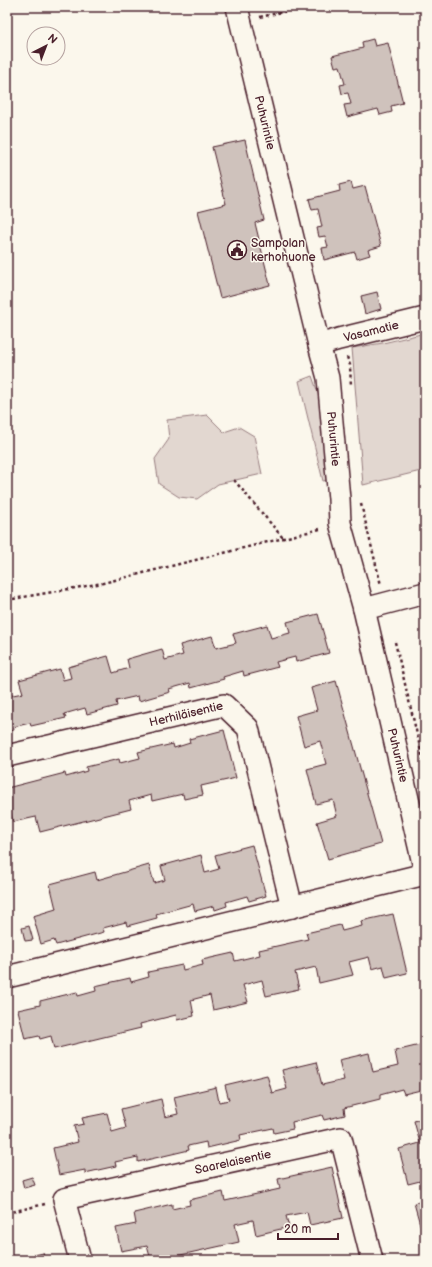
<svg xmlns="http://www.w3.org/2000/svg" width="432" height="1267" font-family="'Balsamiq Sans',sans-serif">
  <rect width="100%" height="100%" fill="#fbf7ec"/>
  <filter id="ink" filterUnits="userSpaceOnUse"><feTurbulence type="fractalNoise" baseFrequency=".025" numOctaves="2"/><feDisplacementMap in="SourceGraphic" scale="8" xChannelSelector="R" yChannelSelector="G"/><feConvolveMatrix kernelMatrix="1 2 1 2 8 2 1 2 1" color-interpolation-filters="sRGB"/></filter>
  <g filter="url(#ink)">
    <path fill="#e2d7d0" stroke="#967b7e" d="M425,333V470L363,485L352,348L383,343Z
      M312,376L324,410L328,480L323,481L299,381Z
      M207,415L224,432L239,427L254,436L262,474L218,484L197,499L179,497L159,484L155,459L169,439L167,420Z"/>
    <path fill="#cfc2bc" stroke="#4a1f2b" d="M373,39L375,46L388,43L403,103L391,106L392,112L380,115L378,109L347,117L344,105L351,104L348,93L342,94L340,85L345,84L340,66L335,67L332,56L363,48L362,42Z
      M7,55L12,75L7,77Z
      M245,140L264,220L255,223L270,285L220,298L198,211L226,204L212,147Z
      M351,182L353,189L365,186L381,246L368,250L370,255L357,259L355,252L324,260L322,248L328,247L325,236L319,237L317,228L322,227L318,209L312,210L309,199L340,191L339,185Z
      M377,292L381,309L365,314L361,296Z
      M318,614L329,653L296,662L295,657L276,662L278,667L244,676L243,671L223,677L224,679L191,688L190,683L169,689L170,692L139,701L138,696L116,701L117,706L87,714L85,708L64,714L66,718L31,726L30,723L13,727L14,730L7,732V693L8,696L23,693L19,680L60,669L63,680L71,678L68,667L108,656L113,673L129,668L127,659L162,649L165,660L183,655L180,645L212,636L216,648L236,643L233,634L267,625L271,638L290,633L287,622Z
      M336,681L381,844L328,859L317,822L337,816L333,800L316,804L307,769L326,764L320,741L304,746L296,716L317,710L311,688Z
      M224,730L236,778L201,786L203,795L184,799L183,794L152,801L151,795L129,801L131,809L40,832L36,817L13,822L7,799V788L65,773L66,777L87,771L86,767L119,759L120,763L140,758L138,752L173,744L174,748L190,743L189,739Z
      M252,845L266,896L249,901L247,896L226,902L227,906L215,910L214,906L195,911L193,904L156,914L157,918L127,926L126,922L103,928L104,932L56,945L54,940L41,944L33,916L56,909L50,884L95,872L97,880L149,865L154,883L165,880L161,866L201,855L205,873L219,869L215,855Z
      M393,914L407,973L386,978L383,966L372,969L369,957L349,962L353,975L319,983L316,967L295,972L299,989L266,996L262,980L243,985L248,1002L213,1010L210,995L191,1000L194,1016L177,1020L176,1015L140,1024L141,1028L54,1049L51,1036L40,1039L39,1036L25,1039L18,1010L40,1005V1001L77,992L78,996L96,991L95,986L130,978L131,982L149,977L148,972L182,965L183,970L203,965L202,960L233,953L235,961L260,955L259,950L308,939L306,933L340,925L342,931L362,926L361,921Z
      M29,926L33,940L25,941L22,928Z
      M420,1045L425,1065V1089L404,1094L402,1089L380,1095V1099L344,1108L345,1115L324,1120L322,1115L292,1122L293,1129L274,1133L273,1128L240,1135L241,1140L207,1148L206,1142L188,1146L189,1150L138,1162V1157L115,1162L116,1166L85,1173V1170L59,1175L53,1148L78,1142L74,1126L84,1124L82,1118L107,1113L112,1132L126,1128L121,1109L161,1099L165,1117L178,1114L174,1097L216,1087L219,1102L229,1100L225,1085L267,1075L272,1093L287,1089L282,1070L316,1062L322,1085L344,1080L339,1060L369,1053L373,1072L398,1066L395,1051Z
      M425,1118V1199L420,1181L408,1184L399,1149L420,1143L414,1121Z
      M332,1167L343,1218L310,1225L307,1212L286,1216L289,1227L256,1235L253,1220L235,1224L239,1242L158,1260H151L147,1246L121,1251L116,1228L136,1224L134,1213L172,1204V1209L190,1205L189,1200L223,1192L225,1201L280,1189L278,1179Z
      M32,1177L35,1185L24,1188L22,1180Z
      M425,1200V1235H423L414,1203Z
      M43,1253L45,1260H16Z"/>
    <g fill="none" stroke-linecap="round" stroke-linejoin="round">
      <g stroke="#4a1f2b" stroke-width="24">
        <g id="minor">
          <path id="s1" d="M237,7L319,345L328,378L339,499L340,523L364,609L425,872"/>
          <path id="s2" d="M319,345L339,339L425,318"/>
          <path d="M364,609L425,593"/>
          <path id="s3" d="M7,756L224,705L248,728L292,907"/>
          <path d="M7,977L425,874"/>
          <path id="s4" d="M80,1260L64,1199L341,1138L372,1260"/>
        </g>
      </g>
      <path stroke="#4a1f2b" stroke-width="2.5" stroke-dasharray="3 3" stroke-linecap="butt" d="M260,17L304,7
        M347,357L350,365L351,386
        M234,480L283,538
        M361,504L381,585
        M7,600L103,583L320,529
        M395,642L425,768
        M7,1213L45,1204"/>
      <use href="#minor" stroke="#fbf7ec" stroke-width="21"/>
    </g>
  </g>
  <defs>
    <g id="civic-ring" transform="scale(1)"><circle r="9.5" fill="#fbf7ec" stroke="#4a1f2b" stroke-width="1.5"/><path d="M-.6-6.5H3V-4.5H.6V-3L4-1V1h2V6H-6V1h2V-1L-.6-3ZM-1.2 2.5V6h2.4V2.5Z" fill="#4a1f2b"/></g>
  </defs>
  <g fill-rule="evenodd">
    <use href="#civic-ring" x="237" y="250"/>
  </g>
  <g text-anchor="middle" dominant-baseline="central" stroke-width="3" stroke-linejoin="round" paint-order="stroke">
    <g font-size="12" fill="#4a1f2b" stroke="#fbf7ec">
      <text stroke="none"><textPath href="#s1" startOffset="119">Puhurintie</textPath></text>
      <text stroke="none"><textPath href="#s2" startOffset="54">Vasamatie</textPath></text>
      <text stroke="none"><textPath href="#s1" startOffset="443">Puhurintie</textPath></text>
      <text stroke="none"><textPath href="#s3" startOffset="184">Herhiläisentie</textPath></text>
      <text stroke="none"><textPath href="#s1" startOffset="767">Puhurintie</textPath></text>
      <text stroke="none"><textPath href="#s4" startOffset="236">Saarelaisentie</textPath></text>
    </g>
    <g font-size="12" fill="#4a1f2b" stroke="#fbf7ec" text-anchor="start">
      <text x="251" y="243">Sampolan<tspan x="251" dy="14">kerhohuone</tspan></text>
    </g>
  </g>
  <rect width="432" height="1267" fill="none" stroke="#fbf7ec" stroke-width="24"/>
  <rect x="12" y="12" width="408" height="1243" fill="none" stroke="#4a1f2b" stroke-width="1.5" filter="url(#ink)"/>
  <g transform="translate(46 46) rotate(42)"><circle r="19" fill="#fbf7ec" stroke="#b4a19f"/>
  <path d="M0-3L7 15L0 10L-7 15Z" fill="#4a1f2b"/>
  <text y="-6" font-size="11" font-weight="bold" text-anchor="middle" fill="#4a1f2b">N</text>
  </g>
  <path d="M278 1233v6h60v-6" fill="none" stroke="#4a1f2b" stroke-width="2"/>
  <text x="284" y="1233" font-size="12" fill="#4a1f2b" stroke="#fbf7ec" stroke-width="3" paint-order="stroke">20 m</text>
</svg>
